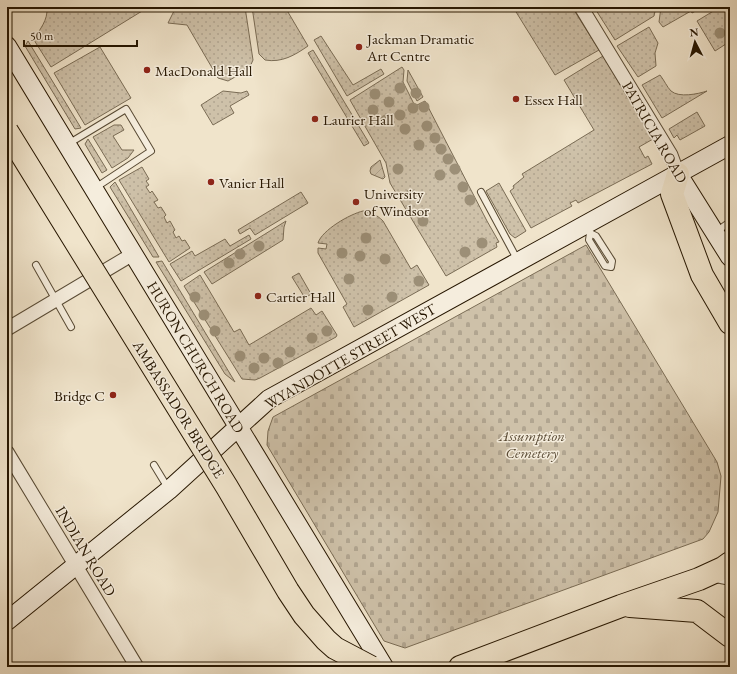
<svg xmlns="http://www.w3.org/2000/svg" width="737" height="674" font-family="'EB Garamond',serif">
  <defs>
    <pattern id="grass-dots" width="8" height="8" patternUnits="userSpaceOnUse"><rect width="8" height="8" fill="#cec1a9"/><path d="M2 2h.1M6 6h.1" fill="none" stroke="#b1a590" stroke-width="1.8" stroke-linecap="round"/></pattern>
    <pattern id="cemetery-stones" width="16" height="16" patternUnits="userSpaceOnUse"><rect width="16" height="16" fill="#cec1a9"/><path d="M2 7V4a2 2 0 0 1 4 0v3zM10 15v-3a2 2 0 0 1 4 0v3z" fill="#b1a590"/></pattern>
    <pattern id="garden-furrows" width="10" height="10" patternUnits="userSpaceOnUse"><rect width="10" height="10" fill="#cec1a9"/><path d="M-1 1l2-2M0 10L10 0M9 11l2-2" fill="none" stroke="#b1a590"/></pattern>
  </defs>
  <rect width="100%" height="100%" fill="#f0e4cb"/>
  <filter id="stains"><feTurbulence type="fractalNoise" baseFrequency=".005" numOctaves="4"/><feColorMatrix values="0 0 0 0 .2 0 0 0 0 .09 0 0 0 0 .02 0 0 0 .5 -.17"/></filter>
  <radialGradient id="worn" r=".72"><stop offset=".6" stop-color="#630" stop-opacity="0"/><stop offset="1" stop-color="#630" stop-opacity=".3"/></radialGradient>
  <path fill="url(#grass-dots)" stroke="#7a6c55" d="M47,7H147V8L51,67L34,40C40,28 48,21 47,7Z
    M176,7H245L253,60L249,69L228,81L218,78L187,25L168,23Z
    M252,7H275L278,11L285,7L308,46C295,55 282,63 265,60L259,54Z
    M513,7H572L599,50L555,75Z
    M594,7H656L654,16L615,40Z
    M661,7H703L692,13L691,11L663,27L659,22Z
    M720,7H727L730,11V35L726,37L729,42L715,51L697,21Z
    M649,27L658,43L655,53L656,66L638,77L617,46Z
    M321,36L353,85L381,69L384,74L347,96L314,40Z
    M28,41L81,128L75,129L25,46Z
    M100,47L131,98L85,125L54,73Z
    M313,50L369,143L364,146L308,53Z
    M603,56L653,139L639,147L645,158L648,156L652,164L578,203L576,200L570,203L572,206L531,228L510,191L514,188L513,186L524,177L522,174L594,130L564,80Z
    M402,67L404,70L403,82L415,106L425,101L487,221L499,242L496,243L497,247L446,276L390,183L386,163L350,100Z
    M408,70L423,97L417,101L407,81Z
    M660,75C664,80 667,87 671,91C679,98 698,94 707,91L662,118L642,85Z
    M223,91L241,93L247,91L249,95L230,106L234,113L213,125L201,105Z
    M697,112L705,126L680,140L677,135L674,138L669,129Z
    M114,125H121L124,130L113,136L122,150H134L128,158L112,168L93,137Z
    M88,139L107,170L102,173L85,144Z
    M142,167L149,179L146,181L149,185L146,187L150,193L152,191L158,200L154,202L158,208L161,207L166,215L164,217L167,223L170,221L175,230L173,232L176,238L179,236L182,241L185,240L190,248L169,262L119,180Z
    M115,182L159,257H153L110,187Z
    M499,183L526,231L515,238L510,234L486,191Z
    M301,192L308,203L255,235L250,228L240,234L238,230Z
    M363,211C371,212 377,215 383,221L411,269L417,265L429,285L354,327L343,307L347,304L318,253V248L326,249L327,244L318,243C322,230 350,214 363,211Z
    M286,221L284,227L283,240L212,284L204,272Z
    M249,235L251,239L181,281L170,264L192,251L195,256L225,239L230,246Z
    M162,261L235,382L225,374L156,262Z
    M299,273L311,294L305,298L292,277Z
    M200,275L234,332L240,329L249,345L311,308L316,315L322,311L337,335L336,337L260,378L255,380L242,379L184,286Z"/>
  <path fill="url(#cemetery-stones)" stroke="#7a6c55" d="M586,245L717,462L721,476L718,512L709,532L703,539L405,648L384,641L267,445L268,431L273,417Z"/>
  <path fill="url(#garden-furrows)" stroke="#7a6c55" d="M380,160L385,177L383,179L371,174L370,171L371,167Z"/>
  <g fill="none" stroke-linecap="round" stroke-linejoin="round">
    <g stroke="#584a34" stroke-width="8">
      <path id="lane" d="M68,144L126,109L151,151L95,188
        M481,192L517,259
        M717,231L730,222
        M590,233L596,236L612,261L611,267L605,266L589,240Z
        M36,265L71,327
        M154,465L168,488
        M716,579L730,582"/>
    </g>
    <g stroke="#584a34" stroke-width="15">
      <path id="street" d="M581,7L671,155L678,174
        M7,329L133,254
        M7,452L137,667"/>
    </g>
    <g stroke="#261601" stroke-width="20">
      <path id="secondary" d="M7,46L384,667
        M678,174L730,257
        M7,621L169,490L269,399L730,145"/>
    </g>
    <g stroke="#261601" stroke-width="24">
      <path id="highway" d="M678,174L672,194L702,275L730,323
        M630,606L697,611L730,636
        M460,667L621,606L699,579L723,568L730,563"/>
    </g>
    <use href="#lane" stroke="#f5eddd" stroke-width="6"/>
    <use href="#street" stroke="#f5eddd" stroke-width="13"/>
    <use href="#secondary" stroke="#f5eddd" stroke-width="18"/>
    <use href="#highway" stroke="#f0e4cb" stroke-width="22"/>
    <g stroke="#261601" stroke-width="24" stroke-linecap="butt">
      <path id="highway-bridge" d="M7,131L227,487L288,591L304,615L326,640L335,648L371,667"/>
    </g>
    <use href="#highway-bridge" stroke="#f0e4cb" stroke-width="22"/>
  </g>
  <g fill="#9c8f77">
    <circle cx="720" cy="33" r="5.5"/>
    <circle cx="400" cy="88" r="5.5"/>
    <circle cx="416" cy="93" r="5.5"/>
    <circle cx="375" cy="94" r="5.5"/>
    <circle cx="389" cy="102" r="5.5"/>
    <circle cx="424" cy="107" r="5.5"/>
    <circle cx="413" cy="108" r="5.5"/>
    <circle cx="373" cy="110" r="5.5"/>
    <circle cx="400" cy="115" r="5.5"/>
    <circle cx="386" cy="120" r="5.5"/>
    <circle cx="427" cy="126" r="5.5"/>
    <circle cx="405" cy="129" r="5.5"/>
    <circle cx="435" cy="138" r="5.5"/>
    <circle cx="419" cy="145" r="5.5"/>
    <circle cx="441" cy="149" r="5.5"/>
    <circle cx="448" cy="159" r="5.5"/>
    <circle cx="398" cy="169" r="5.5"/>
    <circle cx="455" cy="169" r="5.5"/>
    <circle cx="440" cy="175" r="5.5"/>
    <circle cx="463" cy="187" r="5.5"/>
    <circle cx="410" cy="195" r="5.5"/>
    <circle cx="470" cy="200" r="5.5"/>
    <circle cx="423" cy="221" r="5.5"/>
    <circle cx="366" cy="238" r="5.5"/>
    <circle cx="482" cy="243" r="5.5"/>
    <circle cx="259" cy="246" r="5.5"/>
    <circle cx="465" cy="252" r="5.5"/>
    <circle cx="342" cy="253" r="5.5"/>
    <circle cx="240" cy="254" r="5.5"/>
    <circle cx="360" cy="256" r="5.5"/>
    <circle cx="385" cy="259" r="5.5"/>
    <circle cx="229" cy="263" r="5.5"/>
    <circle cx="349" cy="279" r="5.5"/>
    <circle cx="419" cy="281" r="5.5"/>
    <circle cx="195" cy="297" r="5.5"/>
    <circle cx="392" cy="297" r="5.5"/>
    <circle cx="368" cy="310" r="5.5"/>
    <circle cx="204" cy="315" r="5.5"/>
    <circle cx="215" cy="331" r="5.5"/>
    <circle cx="327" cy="331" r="5.5"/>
    <circle cx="312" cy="338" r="5.5"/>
    <circle cx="290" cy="352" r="5.5"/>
    <circle cx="240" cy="356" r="5.5"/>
    <circle cx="264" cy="358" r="5.5"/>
    <circle cx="278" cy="363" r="5.5"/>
    <circle cx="254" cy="368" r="5.5"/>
  </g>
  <g fill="#8f2418" stroke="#f5eddd" stroke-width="1.5">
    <circle cx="359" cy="47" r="4"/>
    <circle cx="147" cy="70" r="4"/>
    <circle cx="516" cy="99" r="4"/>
    <circle cx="315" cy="119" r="4"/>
    <circle cx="211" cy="182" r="4"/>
    <circle cx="356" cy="202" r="4"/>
    <circle cx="258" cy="296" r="4"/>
    <circle cx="113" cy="395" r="4"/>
  </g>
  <g text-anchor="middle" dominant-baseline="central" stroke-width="3" stroke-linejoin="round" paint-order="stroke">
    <g font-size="15" fill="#261601" stroke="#f5eddd" text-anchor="start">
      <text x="367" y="38">Jackman Dramatic<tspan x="367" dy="17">Art Centre</tspan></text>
      <text x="155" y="70">MacDonald Hall</text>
      <text x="524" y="99">Essex Hall</text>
      <text x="323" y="119">Laurier Hall</text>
      <text x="219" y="182">Vanier Hall</text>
      <text x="364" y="193">University<tspan x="364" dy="17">of Windsor</tspan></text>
      <text x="266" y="296">Cartier Hall</text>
      <text x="105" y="395" text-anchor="end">Bridge C</text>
    </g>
    <g font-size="15" fill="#261601" stroke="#f5eddd">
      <text transform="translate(655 132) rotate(60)">PATRICIA ROAD</text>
      <text transform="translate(350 356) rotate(-30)">WYANDOTTE STREET WEST</text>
      <text transform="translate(196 357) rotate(59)">HURON CHURCH ROAD</text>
      <text transform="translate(179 409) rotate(58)">AMBASSADOR BRIDGE</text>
      <text transform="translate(86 551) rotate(59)">INDIAN ROAD</text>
    </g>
    <g font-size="15" font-style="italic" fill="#584933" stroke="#f5eddd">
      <text x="532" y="435">Assumption<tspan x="532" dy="17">Cemetery</tspan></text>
    </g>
  </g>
  <rect width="737" height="674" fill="none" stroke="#f0e4cb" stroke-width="24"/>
  <rect x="8" y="8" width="721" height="658" fill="none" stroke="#261601" stroke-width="2"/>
  <rect x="12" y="12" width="713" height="650" fill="none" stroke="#261601"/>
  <g transform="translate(695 42) rotate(354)" stroke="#f5eddd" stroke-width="3" paint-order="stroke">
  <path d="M0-3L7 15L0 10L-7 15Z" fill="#261601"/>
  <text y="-6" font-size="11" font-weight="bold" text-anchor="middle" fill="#261601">N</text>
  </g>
  <path d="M24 40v6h113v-6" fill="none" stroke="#261601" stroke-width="2"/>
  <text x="30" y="40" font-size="12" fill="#261601" stroke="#f5eddd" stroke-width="3" paint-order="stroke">50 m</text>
  <rect width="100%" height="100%" filter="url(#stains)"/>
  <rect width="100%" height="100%" fill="url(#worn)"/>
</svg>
